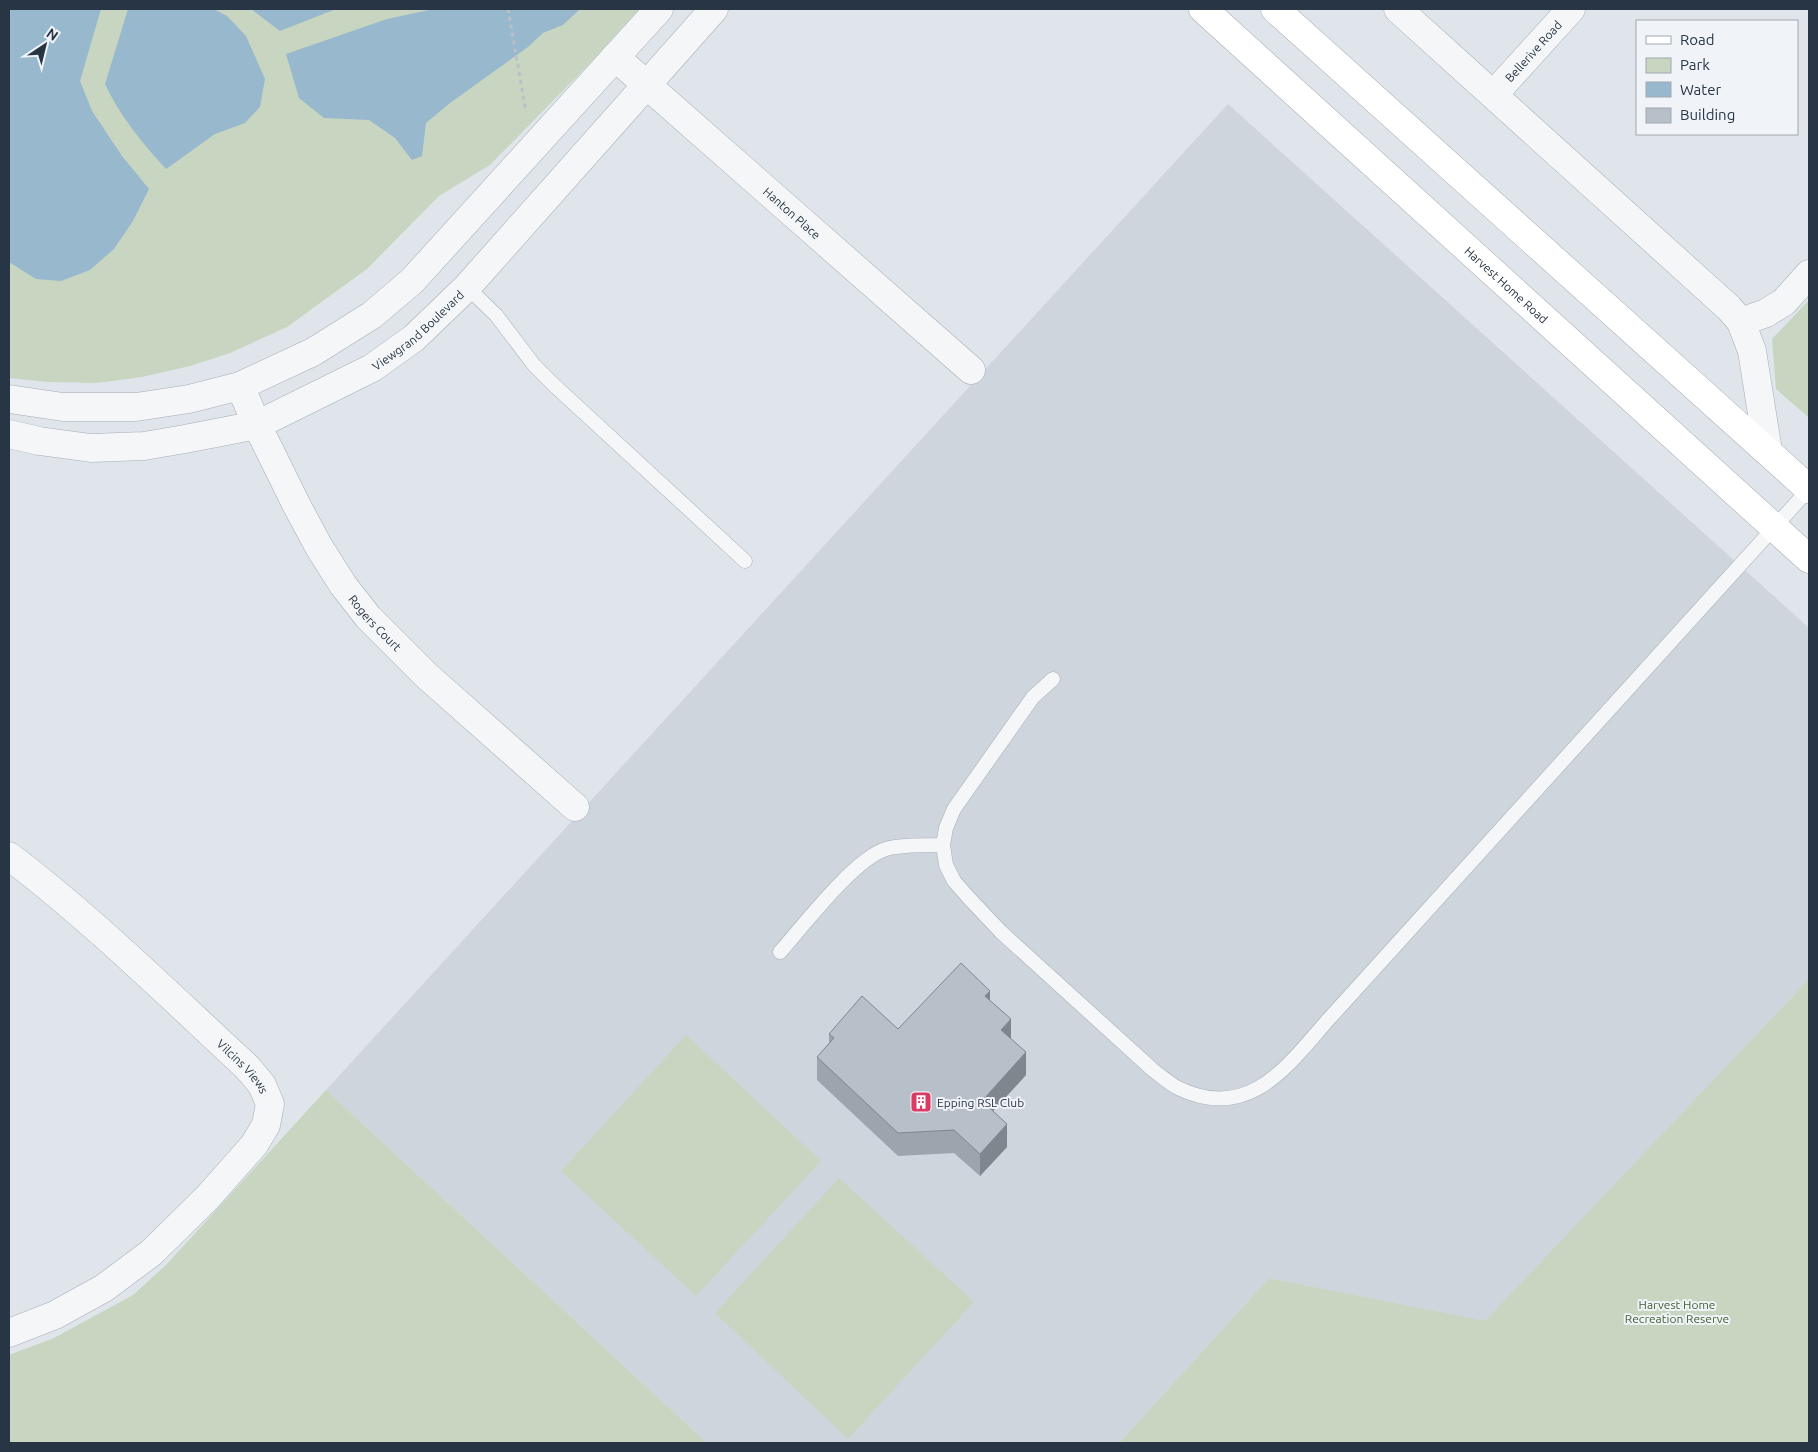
<svg xmlns="http://www.w3.org/2000/svg" width="1818" height="1452" font-family="Ubuntu,sans-serif">
  <rect width="100%" height="100%" fill="#e0e5eb"/>
  <path fill="#ced5dd" d="M1228,104L1809,628V979L1485,1322L1269,1278L1119,1443H707L326,1090Z"/>
  <path fill="#c8d5c1" d="M9,9H639L590,63L490,165L439,196L367,269L287,327L230,353L190,366L142,377L97,383L47,382L9,378Z
    M1809,300V418L1776,389L1772,339Z
    M1809,979V1443H1119L1269,1278L1485,1321Z
    M686,1035L821,1161L696,1296L561,1171Z
    M326,1090L707,1443H9V1355L54,1338L133,1295L166,1265Z
    M839,1178L974,1302L848,1439L715,1313Z"/>
  <path fill="#98b8ce" d="M9,9H101L80,81L92,111L122,156L149,189L133,221L114,249L90,270L61,281L36,279L9,262Z
    M128,9H214L227,16L246,36L265,79L260,107L245,123L215,134L166,169C142,143 120,116 105,84Z
    M251,9H336L280,31Z
    M434,9H580L563,25L543,33L528,47L450,103L426,123L422,156L412,160L395,138L369,120L324,118L299,98L286,54L387,19Z"/>
  <g fill="none" stroke-linecap="round" stroke-linejoin="round">
    <g stroke="#a5adb6" stroke-width="15">
      <path id="lane" d="M467,287L496,315L534,365L555,386L745,561
        M943,845L946,865L954,881L968,897L1001,932L1153,1070C1161,1076 1169,1083 1178,1088C1248,1122 1286,1068 1327,1021L1809,489
        M780,952C803,926 855,858 886,849C904,844 925,846 943,845L946,828L954,809L1033,697L1053,679"/>
    </g>
    <g stroke="#a5adb6" stroke-width="29">
      <g id="street">
        <path d="M1398,9L1729,308L1741,322L1752,351L1768,451"/>
        <path id="s1" d="M615,57L971,370"/>
        <path id="s2" d="M1494,94L1571,9"/>
        <path d="M1741,322L1766,313L1784,302L1809,274"/>
        <path id="s3" d="M240,386L257,425L297,506L319,547L343,585L368,617L426,675L575,807"/>
        <path d="M9,399L63,407H136L189,399L240,386L313,352L372,315L412,281L659,9"/>
        <path id="s4" d="M9,434L39,441L91,448L144,446L185,439L257,425L372,368L414,338L467,287L714,9"/>
        <path id="s5" d="M9,856C93,920 169,995 247,1067L262,1085L270,1104L266,1125L254,1145L207,1198L151,1253L104,1288L55,1315L9,1333"/>
      </g>
    </g>
    <g stroke="#a5adb6" stroke-width="29">
      <g id="secondary">
        <path id="s6" d="M1203,9L1809,559"/>
        <path d="M1275,9L1809,489"/>
      </g>
    </g>
    <path stroke="#bbc0c6" stroke-width="3" stroke-dasharray="4 4" stroke-linecap="butt" d="M508,9L526,112"/>
    <use href="#lane" stroke="#f4f6f8" stroke-width="14"/>
    <use href="#street" stroke="#f4f6f8" stroke-width="28"/>
    <use href="#secondary" stroke="#fff" stroke-width="28"/>
  </g>
  <path fill="#9da4ad" d="M990,1001L1011,1039L1026,1075L993,1111L1007,1147L980,1176L954,1153L898,1156L817,1080V1057L829,1043V1034L898,1029Z"/>
  <path fill="#80868d" d="M990,991V1014L985,996Z
    M1011,1019V1042L1001,1030Z
    M1026,1052V1075L982,1123V1101Z
    M1007,1124V1147L980,1176V1154Z"/>
  <path fill="#b7bfc9" stroke="#80868d" d="M961,963L990,991L985,996L1011,1019L1001,1030L1026,1052L982,1101L1007,1124L980,1154L954,1130L898,1133L817,1057L834,1038L829,1034L862,996L898,1029Z"/>
  <defs>
    <g id="building-square" transform="scale(1.125)"><rect x="-9" y="-9" width="18" height="18" rx="4" fill="#da3b64" stroke="#f0f4f8"/><path d="M-4-6H4V6H1V3H-1V6H-4ZM-2.5-4.3h1.7v1.8h-1.7ZM.8-4.3h1.7v1.8H.8ZM-2.5-1h1.7V.8h-1.7ZM.8-1h1.7V.8H.8Z" fill="#fff"/></g>
  </defs>
  <g fill-rule="evenodd">
    <use href="#building-square" x="921" y="1102"/>
  </g>
  <g text-anchor="middle" dominant-baseline="central" stroke-width="4" stroke-linejoin="round" paint-order="stroke">
    <g font-size="12" fill="#273544" stroke="#f0f4f8">
      <text stroke="none"><textPath href="#s2" startOffset="58">Bellerive Road</textPath></text>
      <text stroke="none"><textPath href="#s1" startOffset="236">Hanton Place</textPath></text>
      <text stroke="none"><textPath href="#s6" startOffset="410">Harvest Home Road</textPath></text>
      <text stroke="none"><textPath href="#s4" startOffset="439">Viewgrand Boulevard</textPath></text>
      <text stroke="none"><textPath href="#s3" startOffset="274">Rogers Court</textPath></text>
      <text stroke="none"><textPath href="#s5" startOffset="315">Vilcins Views</textPath></text>
    </g>
    <g font-size="12" fill="#273544" stroke="#f0f4f8" text-anchor="start">
      <text x="937" y="1102">Epping RSL Club</text>
    </g>
    <g font-size="12" fill="#416133" stroke="#f0f4f8">
      <text x="1677" y="1304">Harvest Home<tspan x="1677" dy="14">Recreation Reserve</tspan></text>
    </g>
  </g>
  <rect width="1818" height="1452" fill="none" stroke="#273544" stroke-width="20"/>
  <rect x="1636" y="20" width="162" height="115" fill="#f0f4f8" stroke="#a0a8b0"/>
  <rect x="1646" y="36" width="25" height="8" fill="#ffffff" stroke="#a0a8b0"/>
  <text x="1680" y="45" font-size="15" fill="#273544">Road</text>
  <rect x="1646" y="58" width="25" height="15" fill="#c8d5c1" stroke="#a0a8b0"/>
  <text x="1680" y="70" font-size="15" fill="#273544">Park</text>
  <rect x="1646" y="82" width="25" height="15" fill="#98b8ce" stroke="#a0a8b0"/>
  <text x="1680" y="95" font-size="15" fill="#273544">Water</text>
  <rect x="1646" y="108" width="25" height="15" fill="#b7bfc9" stroke="#a0a8b0"/>
  <text x="1680" y="120" font-size="15" fill="#273544">Building</text>
  <g transform="translate(45 45) rotate(35)" stroke="#f0f4f8" stroke-width="4" paint-order="stroke">
  <path d="M0-4L9 19L0 12L-9 19Z" fill="#273544"/>
  <text y="-8" font-size="14" font-weight="bold" text-anchor="middle" fill="#273544">N</text>
  </g>
</svg>
